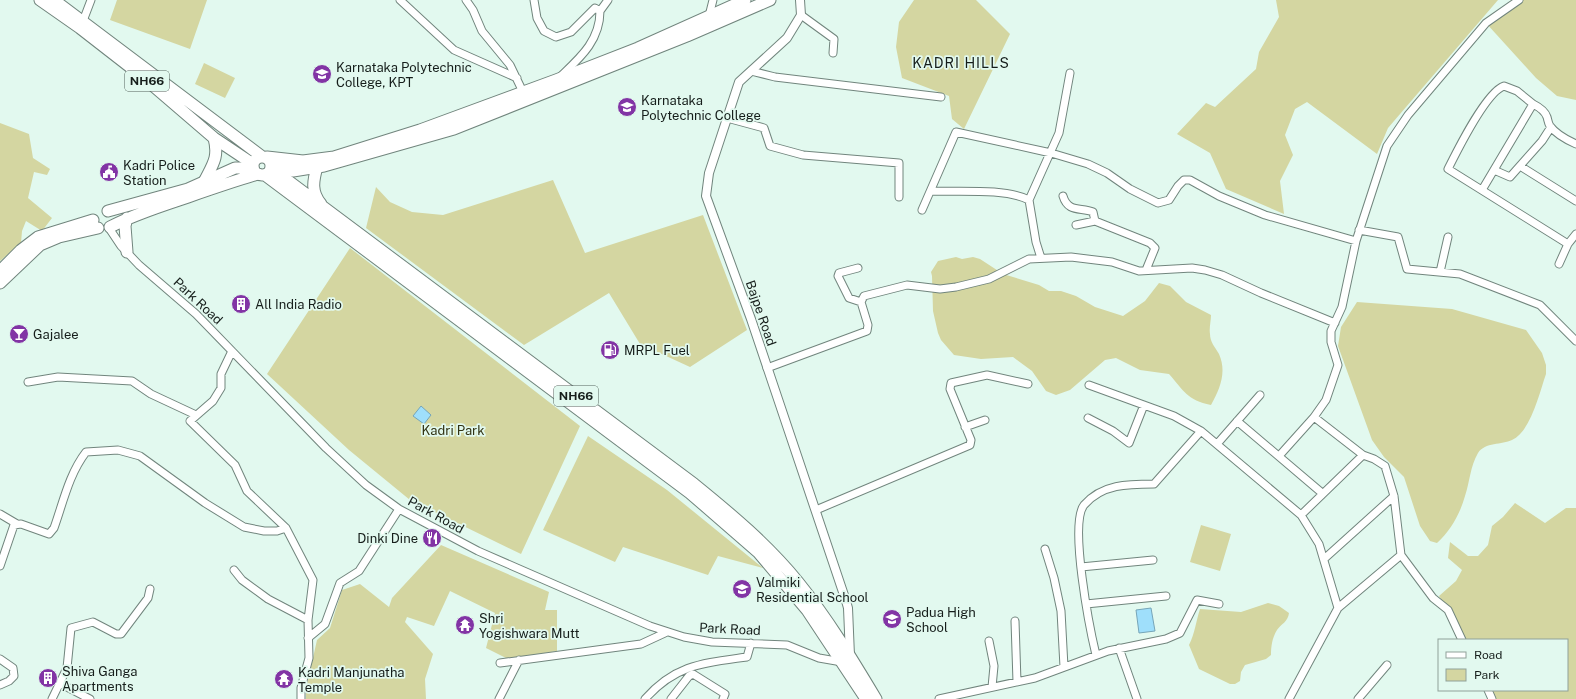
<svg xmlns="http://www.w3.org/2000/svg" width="1576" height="699" font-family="'Public Sans',sans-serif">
  <rect width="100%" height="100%" fill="#e2f9ef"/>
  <path fill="#d4d6a1" d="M117,0H207L190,49L110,20Z
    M914,0H976L1010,34L964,129L952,119L949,96L902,78L896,47L899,22Z
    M1276,0H1498L1388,128L1377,154L1307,102L1295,109L1285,135L1293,155L1280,181L1284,214L1226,189L1210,153L1177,134L1206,103L1215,107L1256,69L1259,52L1279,17Z
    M1519,0H1576V100L1557,96L1536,78L1486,23Z
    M204,63L235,78L225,98L195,84Z
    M0,123L29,134L33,158L50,169L47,175L34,172L28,198L52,218L42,231L26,221L22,231L21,243L0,261Z
    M553,180L585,253L703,215L747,330L690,367L640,344L609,293L524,345L366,228L376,187L390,202L412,212L443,215Z
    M350,248L580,426L521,554L410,500L349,450L267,374Z
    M956,257L962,259L973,257L980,259L1003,274L1039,285L1049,291H1061L1076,296L1095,307L1123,316L1145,301L1159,283L1170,286L1186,302L1211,315C1211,321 1209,328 1210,334C1210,342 1215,347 1219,354C1227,372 1220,389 1211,405C1187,400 1184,391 1169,374L1140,370L1116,358L1105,360L1070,390L1056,395L1046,391L1032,371L1013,357L981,359L954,355L941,340L938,333L933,311L932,276L931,272L938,261Z
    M1357,302L1452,309L1526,330L1542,353L1546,365V374C1539,394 1531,431 1512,440C1502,445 1485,442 1478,453C1470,467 1470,481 1465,496C1460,514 1451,530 1437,543L1430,541L1420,526L1404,477L1384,457L1372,440L1338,346L1341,327Z
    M588,436L667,490L763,568L718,556L708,575L623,547L615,562L543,530Z
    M1515,503L1545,523L1566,508H1576V699H1496L1492,690H1567V640H1466L1452,614L1439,596L1456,581L1462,570L1448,558L1450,542L1468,556H1478L1488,545L1492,526L1503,517Z
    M1201,525L1231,534L1220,571L1190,562Z
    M441,545L549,592L545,610H557V651L508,659L486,648L495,613L450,591L434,626L407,617L405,622L433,654L425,679L426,699H306V689L317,640L330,628L342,590L360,584L389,607L392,598Z
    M1268,603L1279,606L1289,613C1288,622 1281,624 1277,630C1272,638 1271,647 1271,655L1266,659L1245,665L1241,672L1240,681L1235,684H1230L1199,669L1189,645C1195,633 1196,621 1200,609L1241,612Z"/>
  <path fill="#9fdffb" stroke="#76a5b8" d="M421,406L431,415L424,424L413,416Z
    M1151,608L1155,631L1139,633L1136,610Z"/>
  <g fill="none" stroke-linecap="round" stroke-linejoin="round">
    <g stroke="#71857d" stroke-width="9">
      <path id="minor" d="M400,0L454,50L517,78
        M466,0L473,10L482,31L510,65L523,92
        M534,0L537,18L544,31L556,37L571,32L595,8L600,11C600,40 581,57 562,75
        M600,11L608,0
        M801,15L834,39L833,53
        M709,16L713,0
        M83,21L91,0
        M751,71L775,77L941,97
        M1533,104C1539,107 1545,111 1547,117C1548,120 1548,123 1550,126C1556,134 1567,140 1576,144
        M727,118L764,128L770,146L803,155L899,163V197
        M1520,166L1576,201
        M1494,170L1510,177L1542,141L1551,127
        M1482,190L1533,104L1517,91L1504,86C1486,92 1457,151 1448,169L1568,244
        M931,191C959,192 1005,188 1029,200L1036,242L1041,258
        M1063,196C1068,213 1081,207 1093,212L1095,221
        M1029,200L1059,133L1070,73
        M922,210L956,132L1051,153L1088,164L1107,173L1130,189L1158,203L1169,200L1178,186L1184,180H1190L1219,196L1265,215L1356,241
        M1076,225L1095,221L1150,243L1155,248L1146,270
        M109,228L121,246L139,265L196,314L326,448L366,485L399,509L478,551L650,626L684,637L712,642L787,645L819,658L842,662
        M1359,230L1398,237L1407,269L1460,274L1540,305L1576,341
        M1559,264L1568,244L1576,234
        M1440,272L1448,237
        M861,302L864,296L907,285L940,289L956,287L989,279L1029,259L1071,257L1112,262L1139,271L1192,268L1205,270L1222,275L1261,293L1335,323
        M232,351L221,374V388L213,401L190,421L235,465L247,491L286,528L313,580L308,620
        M767,368L867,331L868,325L861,302L849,298L838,276L839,273L858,268
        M28,382L58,377L132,381L151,394L196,415
        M1089,385L1174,416L1201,431L1301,515L1319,544L1338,608L1401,555
        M1314,417L1326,400L1338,365L1331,342V331L1342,307L1356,241L1387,146L1408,115L1486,23L1519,0
        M1088,418L1113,431L1129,443L1144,405
        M1237,421L1322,493
        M965,427L985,420
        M1217,444L1260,395
        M1279,456L1314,417L1363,455
        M816,510L970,445L971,440L950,389L951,383L987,375L1028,384
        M0,514L17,524
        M1301,515L1363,455L1374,459L1385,466L1394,496L1401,555L1433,598L1448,610L1462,640
        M1045,549L1054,578L1061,611L1064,667
        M1324,559L1394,496
        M0,566L14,525L21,524L49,534L54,528C63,503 69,474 86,452L118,450L140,456L205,503L244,527L264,531H277L286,528
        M1081,567L1153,560
        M234,570L242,580L268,599L308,620L309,658L301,688V699
        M1086,604L1166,596
        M1015,621L1017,682
        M308,638L325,624L340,583L359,571L399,509
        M989,641L994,666L992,687
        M1119,648L1137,699
        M1096,655C1090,630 1069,524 1084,505C1102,484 1128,484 1154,484L1201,431
        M0,659L13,668L14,676L9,681L0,685
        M500,663L641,644L667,632
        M61,684L90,699
        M1488,690L1492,699
        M52,699L67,668L71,628L93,622L116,634H121L148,598L150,589
        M499,699L519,660
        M645,699C676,664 704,663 747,657L751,643
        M671,699L689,676L693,674L725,694L723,699
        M939,699L1035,678L1108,651L1166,639L1180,633L1197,600L1219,604
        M1289,699L1338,608
        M1358,699L1387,665"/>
    </g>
    <g stroke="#71857d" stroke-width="10">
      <path id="tertiary" d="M800,0L801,15L787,38L739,82L709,173L706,196L751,319L846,601L848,608L850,656"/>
    </g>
    <g stroke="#71857d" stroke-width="13">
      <path id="primary" d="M267,157L303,161L334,157L420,130L556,80L638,48L745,0
        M272,165L293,171L324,166L454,129L687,36L770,0
        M108,211L188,189L235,168H253
        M110,227C135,214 161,206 188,197C211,189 234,181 258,174
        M127,252L125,226L127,218
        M0,271L21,250L38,237L93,220
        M0,283L40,245L59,237L98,228"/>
    </g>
    <g stroke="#71857d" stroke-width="13">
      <path id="trunk" d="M40,0L80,28L143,77L214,138L253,164
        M54,0L261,156
        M253 166a9 9 0 1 1 18 0a9 9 0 1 1-18 0Z
        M317,167C313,181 311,192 321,204
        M271,168L694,484C731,514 768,545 798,582C828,619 852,659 876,699
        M265,175L690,493L758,552L807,610L866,699
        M205,180C213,164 219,157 214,138"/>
    </g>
    <use href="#minor" stroke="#fff" stroke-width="7"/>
    <use href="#tertiary" stroke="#fff" stroke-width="8"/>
    <use href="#primary" stroke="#fff" stroke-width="11"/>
    <use href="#trunk" stroke="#fff" stroke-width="11"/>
  </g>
  <defs>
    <g id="university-disc" transform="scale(1)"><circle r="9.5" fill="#8234a5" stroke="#e2f9ef"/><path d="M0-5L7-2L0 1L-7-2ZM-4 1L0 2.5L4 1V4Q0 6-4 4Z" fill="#fff"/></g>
    <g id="civic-disc" transform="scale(1)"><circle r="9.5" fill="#8234a5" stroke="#e2f9ef"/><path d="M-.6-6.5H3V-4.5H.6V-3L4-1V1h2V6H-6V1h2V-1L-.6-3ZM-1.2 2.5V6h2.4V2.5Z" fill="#fff"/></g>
    <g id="building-disc" transform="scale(1)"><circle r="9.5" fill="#8234a5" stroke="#e2f9ef"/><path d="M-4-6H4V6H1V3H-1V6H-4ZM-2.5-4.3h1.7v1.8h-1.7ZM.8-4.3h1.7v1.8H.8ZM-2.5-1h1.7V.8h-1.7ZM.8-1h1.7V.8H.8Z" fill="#fff"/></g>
    <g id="bar-disc" transform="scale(1)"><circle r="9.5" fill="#8234a5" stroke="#e2f9ef"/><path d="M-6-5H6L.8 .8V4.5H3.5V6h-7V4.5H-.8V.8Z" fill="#fff"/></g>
    <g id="fuel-disc" transform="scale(1)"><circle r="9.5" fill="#8234a5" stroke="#e2f9ef"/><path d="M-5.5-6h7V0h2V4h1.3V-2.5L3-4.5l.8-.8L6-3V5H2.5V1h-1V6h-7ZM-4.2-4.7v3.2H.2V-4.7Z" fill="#fff"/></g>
    <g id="restaurant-disc" transform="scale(1)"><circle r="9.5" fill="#8234a5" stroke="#e2f9ef"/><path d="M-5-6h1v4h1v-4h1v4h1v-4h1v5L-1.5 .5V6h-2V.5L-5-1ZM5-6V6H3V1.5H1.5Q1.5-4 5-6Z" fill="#fff"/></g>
    <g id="school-disc" transform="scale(1)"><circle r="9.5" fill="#8234a5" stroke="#e2f9ef"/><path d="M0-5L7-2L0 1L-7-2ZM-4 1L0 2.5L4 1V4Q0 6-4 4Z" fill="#fff"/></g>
    <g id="temple-disc" transform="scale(1)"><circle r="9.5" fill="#8234a5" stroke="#e2f9ef"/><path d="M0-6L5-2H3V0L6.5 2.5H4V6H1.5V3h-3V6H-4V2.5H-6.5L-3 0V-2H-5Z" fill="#fff"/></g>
  </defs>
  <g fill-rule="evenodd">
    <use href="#university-disc" x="322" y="74"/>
    <use href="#university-disc" x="627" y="107"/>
    <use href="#civic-disc" x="109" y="172"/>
    <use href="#building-disc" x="241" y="304"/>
    <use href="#bar-disc" x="19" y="334"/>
    <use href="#fuel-disc" x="610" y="350"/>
    <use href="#restaurant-disc" x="432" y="538"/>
    <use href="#school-disc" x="742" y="589"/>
    <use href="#school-disc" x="892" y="619"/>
    <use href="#temple-disc" x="465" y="625"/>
    <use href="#building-disc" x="48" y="678"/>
    <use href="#temple-disc" x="284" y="679"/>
  </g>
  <g text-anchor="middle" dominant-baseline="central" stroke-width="3.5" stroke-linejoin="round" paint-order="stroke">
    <g fill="#e2f9ef" stroke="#53605b" stroke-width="1">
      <rect x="125" y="71" width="44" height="20" rx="3"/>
      <rect x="554" y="386" width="44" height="20" rx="3"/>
    </g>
    <g font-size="12" font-weight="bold" fill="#161e1b">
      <text x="147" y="81">NH66</text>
      <text x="576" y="396">NH66</text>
    </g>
    <g font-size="13" fill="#161e1b" stroke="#e2f9ef" text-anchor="start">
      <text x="336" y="67">Karnataka Polytechnic<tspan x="336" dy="15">College, KPT</tspan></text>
      <text x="641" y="100">Karnataka<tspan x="641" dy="15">Polytechnic College</tspan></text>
      <text x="123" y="165">Kadri Police<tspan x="123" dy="15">Station</tspan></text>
      <text x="255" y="304">All India Radio</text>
      <text x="33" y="334">Gajalee</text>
      <text x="624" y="350">MRPL Fuel</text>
      <text x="418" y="538" text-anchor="end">Dinki Dine</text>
      <text x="756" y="582">Valmiki<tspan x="756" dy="15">Residential School</tspan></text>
      <text x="906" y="612">Padua High<tspan x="906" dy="15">School</tspan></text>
      <text x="479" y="618">Shri<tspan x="479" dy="15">Yogishwara Mutt</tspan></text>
      <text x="62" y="671">Shiva Ganga<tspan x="62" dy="15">Apartments</tspan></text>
      <text x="298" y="672">Kadri Manjunatha<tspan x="298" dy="15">Temple</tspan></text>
    </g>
    <g font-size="13" fill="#161e1b" stroke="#e2f9ef">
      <text transform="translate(198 301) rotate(43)">Park Road</text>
      <text transform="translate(761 313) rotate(71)">Bajpe Road</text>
      <text transform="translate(436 515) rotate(29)">Park Road</text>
      <text transform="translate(730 629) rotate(3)">Park Road</text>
    </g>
    <g font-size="13" fill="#323313" stroke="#e2f9ef">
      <text x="453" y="430">Kadri Park</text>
    </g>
    <g font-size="14" letter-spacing="1" fill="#161e1b" stroke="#e2f9ef">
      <text x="961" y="63">KADRI HILLS</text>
    </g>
  </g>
  <rect x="1438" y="639" width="130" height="52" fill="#e2f9ef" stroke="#90a19a"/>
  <rect x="1446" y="652" width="20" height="6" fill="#ffffff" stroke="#90a19a"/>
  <text x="1474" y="659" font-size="12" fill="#161e1b">Road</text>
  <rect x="1446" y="669" width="20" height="12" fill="#d4d6a1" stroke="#90a19a"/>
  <text x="1474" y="679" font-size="12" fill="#161e1b">Park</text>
</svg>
